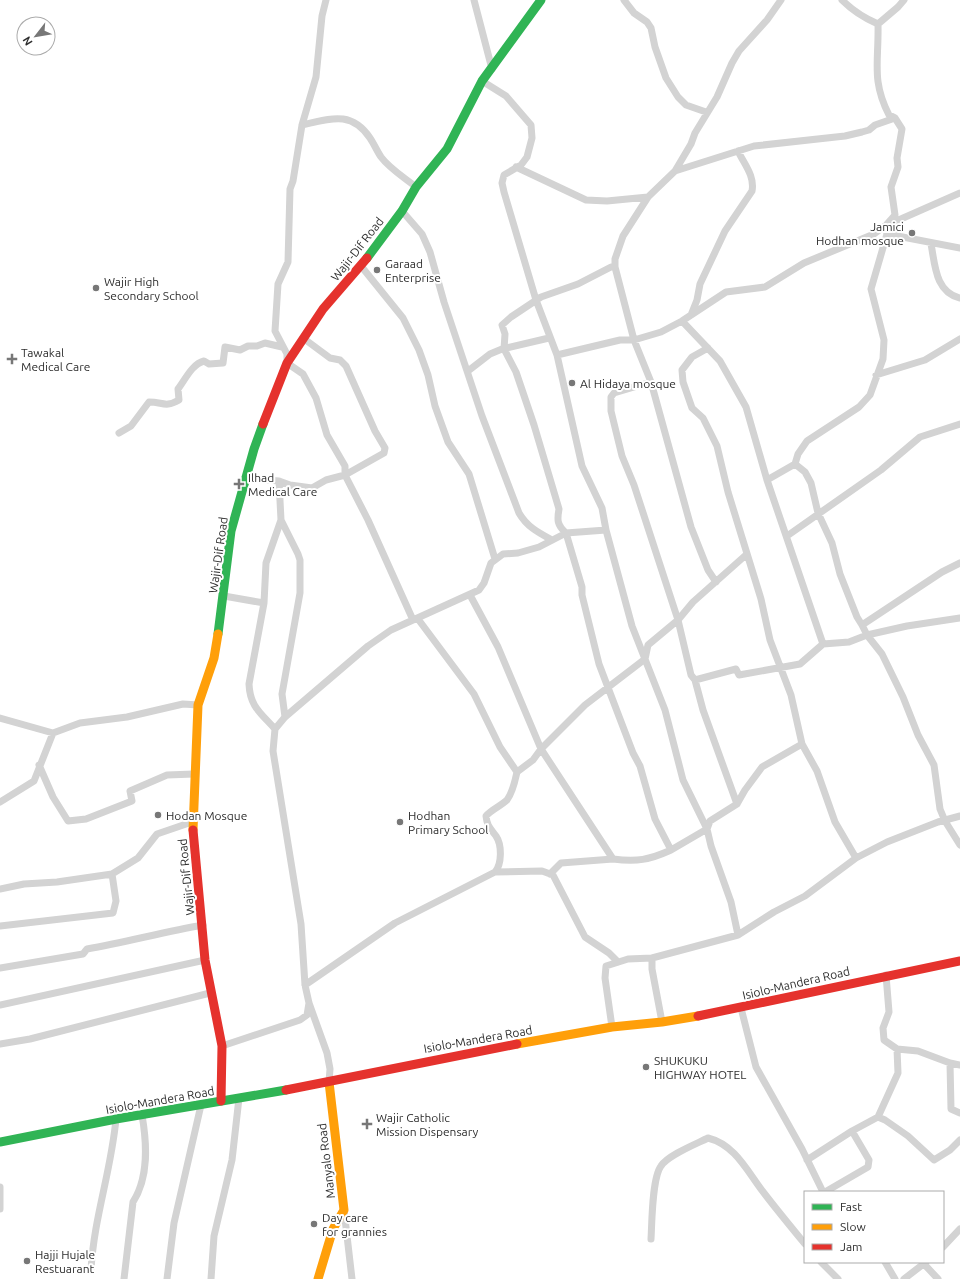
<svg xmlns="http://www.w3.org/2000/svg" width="960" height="1279" font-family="Ubuntu,sans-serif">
  <rect width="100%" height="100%" fill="#fff"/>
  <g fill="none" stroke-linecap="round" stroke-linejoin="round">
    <path stroke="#d3d3d3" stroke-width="7" d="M326,0L322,16L316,77L302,125L293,181L290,189L288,262L278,284L275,331L287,354V363L303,374L316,398L327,435L345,466V475L368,520L413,620
      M474,0L492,69
      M624,0L634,13L647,22L651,28L655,47L666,78L678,97L686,105L706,112
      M842,0C853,11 864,18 878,24
      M878,24C879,61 871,80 889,115L895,118L902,129L897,158L898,167L891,187L895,215L887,224
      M878,24L898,7L904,0
      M482,81L506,96L531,125L532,138L527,157L521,165L504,175L502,183L504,192L536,300L557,355L582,466L602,508L606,530L632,626L665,710L683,780L707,829L711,846L731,902L738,935
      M302,125C330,119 351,110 370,138C374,144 377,151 381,157C390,169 405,178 416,187
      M516,167L586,200L607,201L648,197
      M675,171L754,146L845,136L862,132L869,130L875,125L895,118
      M402,211L422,234L430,252L444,302L482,416L519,513C527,527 539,533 552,540
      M887,234L960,248
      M931,244C935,264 935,292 960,298
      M361,266L403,318L419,350L428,375L435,406L448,442L469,474L495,559
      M615,267L634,340L651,382L691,527L708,570L716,582
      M691,315L697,300L700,284L725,231L752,191C755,176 744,164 738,151
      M682,321L720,361L746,407L767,480L823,644
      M708,348L692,357L682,370L683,382L692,408L703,418L717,446L728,492L761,599L770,640L791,695L802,744L762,767L745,790L737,804L710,821L707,829L671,850L655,819L640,766L633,753L599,664L582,595V587L566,533C557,525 557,520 559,509L534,425L516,372L504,349L505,334L502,325L511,317L541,297L578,284L611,267H615V259L623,236L648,197L675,171L691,144L695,133L717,97L732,63L739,51L767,20L781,0
      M557,355L620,340H634L661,332L682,321L726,292L765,287L804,263L874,234L885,226L960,193
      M468,371L490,354L502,349L549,338
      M876,375L925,360L960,339
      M651,382L614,393L611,397V411L622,456L634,485L678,620L691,675L695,680L703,710L737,804
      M119,433L131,426L149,402C163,402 165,408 179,400L178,389C185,380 192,364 204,361L209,364L223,363L225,347L240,350L248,346H257L265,343L282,347
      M795,464L798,454L807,441L859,407L870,395L883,359L884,340L871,289L887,234L885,226
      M246,478L279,481L290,485L312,488L326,480L345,475L384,453L385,448L375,431L346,366L340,360L330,358L303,338
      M767,480L795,464L805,472L811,483L818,513L832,543L840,574L857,617L862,625
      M279,481L281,520L298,554L300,560V593L282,694L285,717
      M787,536L881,470L920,437L960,424
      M224,596L264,603
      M960,618L907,626L867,635L882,654L903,697L918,735L934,765L940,809L945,821L960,845
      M418,619L474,694L500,747L517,772
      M695,680L736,669L739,675L800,664L823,644L849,642L867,635L862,625L942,572L960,563
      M0,718L53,733L80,723L127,717L183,704L198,705
      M275,729C261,713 250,707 249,684L264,603L266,563L281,520
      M802,744L817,771L835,822L856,858
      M39,765L53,797L68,821L86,819L132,801L130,791L167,775L194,774
      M0,802L34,781L53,733
      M671,850C649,860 637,862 613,859L541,749L585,705L645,659L648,645L678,620L693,602L747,554
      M495,872L542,871L553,875L585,937L609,953L618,962
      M550,874L561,863L613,859
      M0,889L24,884L57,882L112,874L138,858L157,834L192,822
      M0,926L113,913L116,901L112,874
      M652,958L738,935L774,912L805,896L856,858L887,842L938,822L960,816
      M0,968L83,954L87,949C126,942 164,932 203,925
      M886,975L889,1012L883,1028L884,1040L897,1049L918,1051L950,1063L960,1065
      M305,985L395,923L495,872C502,864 502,845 496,836C490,828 487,826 486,816C492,809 501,806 507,800C513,792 515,781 517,772L533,760L541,749L498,647L470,595
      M0,1005L205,960
      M741,1008L756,1067L802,1149L823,1192
      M612,1027L605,978L606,966L628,959L652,958V969L662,1022
      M0,1044L30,1039L210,993
      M222,1046L300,1020L307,1015L309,1003
      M950,1063L951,1109L960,1113
      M329,1082L330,1069L327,1053L309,1003L305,985L301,924L273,751L275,729L285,717L368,646L391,630L479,590L484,583L491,563L503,554L518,553L539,547L566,533L606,530
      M878,1117L885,1120L908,1136L934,1160L950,1150L960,1140
      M807,1160L852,1131L878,1117L898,1073L897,1049
      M0,1187V1209
      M825,1192L868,1167L869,1160L852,1131
      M344,1210L352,1279
      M651,1239C652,1222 652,1178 661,1166C668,1155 696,1144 708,1138C736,1145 748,1173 764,1193C777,1210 791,1227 805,1244
      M943,1247L960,1229
      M821,1262L838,1279
      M885,1262L895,1279
      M924,1264L938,1279
      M91,1270C94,1217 111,1172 116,1119
      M124,1279L133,1202C149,1177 147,1144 142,1115
      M167,1279L174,1223L201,1105
      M211,1279L214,1236L232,1160L239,1098
      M904,1279L926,1262"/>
    <path stroke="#30b455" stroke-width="9" d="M367,258L402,211L416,187L447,149L482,81L541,0
      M218,634L231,531L254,449L263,424
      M0,1142L116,1119L286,1090"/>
    <path stroke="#ff9f0a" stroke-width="9" d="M193,830L198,705L214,658L218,634
      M517,1044L612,1027L662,1022L698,1016
      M318,1279L333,1229L344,1210L329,1082"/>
    <path stroke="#e5322d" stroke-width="9" d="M263,424L287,363L323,309L367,258
      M193,830L205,960L222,1046L221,1101
      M698,1016L960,961
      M286,1090L517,1044"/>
  </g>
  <g fill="#777" stroke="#fff" stroke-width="1.5">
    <circle cx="912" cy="233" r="4"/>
    <circle cx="377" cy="270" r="4"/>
    <circle cx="96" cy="288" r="4"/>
    <path d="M10 353h4v4h4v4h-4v4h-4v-4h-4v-4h4z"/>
    <circle cx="572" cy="383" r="4"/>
    <path d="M237 478h4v4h4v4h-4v4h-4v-4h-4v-4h4z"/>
    <circle cx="158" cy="815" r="4"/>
    <circle cx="400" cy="822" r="4"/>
    <circle cx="646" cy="1067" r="4"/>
    <path d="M365 1118h4v4h4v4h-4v4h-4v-4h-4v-4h4z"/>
    <circle cx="314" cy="1224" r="4"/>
    <circle cx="27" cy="1261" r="4"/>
  </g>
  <g text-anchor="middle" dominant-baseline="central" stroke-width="4" stroke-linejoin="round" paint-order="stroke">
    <g font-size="12" fill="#2e2e2e" stroke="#fff" text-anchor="start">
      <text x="904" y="226" text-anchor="end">Jamici<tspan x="904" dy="14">Hodhan mosque</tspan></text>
      <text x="385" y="263">Garaad<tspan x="385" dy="14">Enterprise</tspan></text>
      <text x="104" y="281">Wajir High<tspan x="104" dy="14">Secondary School</tspan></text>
      <text x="21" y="352">Tawakal<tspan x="21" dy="14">Medical Care</tspan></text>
      <text x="580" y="383">Al Hidaya mosque</text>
      <text x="248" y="477">Ilhad<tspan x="248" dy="14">Medical Care</tspan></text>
      <text x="166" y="815">Hodan Mosque</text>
      <text x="408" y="815">Hodhan<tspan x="408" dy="14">Primary School</tspan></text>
      <text x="654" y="1060">SHUKUKU<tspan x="654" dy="14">HIGHWAY HOTEL</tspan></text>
      <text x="376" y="1117">Wajir Catholic<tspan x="376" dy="14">Mission Dispensary</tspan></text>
      <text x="322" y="1217">Day care<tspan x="322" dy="14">for grannies</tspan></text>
      <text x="35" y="1254">Hajji Hujale<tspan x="35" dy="14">Restuarant</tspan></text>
    </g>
    <g font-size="12" fill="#2e2e2e" stroke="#fff">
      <text transform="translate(357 249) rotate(-52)">Wajir-Dif Road</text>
      <text transform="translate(218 555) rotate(-82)">Wajir-Dif Road</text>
      <text transform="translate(186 877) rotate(-96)">Wajir-Dif Road</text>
      <text transform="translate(796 983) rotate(-13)">Isiolo-Mandera Road</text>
      <text transform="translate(478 1039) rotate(-10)">Isiolo-Mandera Road</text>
      <text transform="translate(160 1100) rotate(-10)">Isiolo-Mandera Road</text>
      <text transform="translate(326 1161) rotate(-97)">Manyalo Road</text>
    </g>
  </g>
  <rect x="804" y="1191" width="140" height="72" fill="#ffffff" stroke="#ababab"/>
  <rect x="812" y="1204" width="20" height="6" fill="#30b455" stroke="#ababab"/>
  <text x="840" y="1211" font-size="12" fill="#2e2e2e">Fast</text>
  <rect x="812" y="1224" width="20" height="6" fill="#ff9f0a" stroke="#ababab"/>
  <text x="840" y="1231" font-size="12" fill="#2e2e2e">Slow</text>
  <rect x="812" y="1244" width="20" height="6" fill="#e5322d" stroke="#ababab"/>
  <text x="840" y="1251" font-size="12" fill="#2e2e2e">Jam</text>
  <g transform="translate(36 36) rotate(239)"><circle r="19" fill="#ffffff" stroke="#ababab"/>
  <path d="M0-3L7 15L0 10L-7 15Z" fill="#777777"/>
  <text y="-6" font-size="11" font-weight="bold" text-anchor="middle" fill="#2e2e2e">N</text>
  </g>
</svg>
